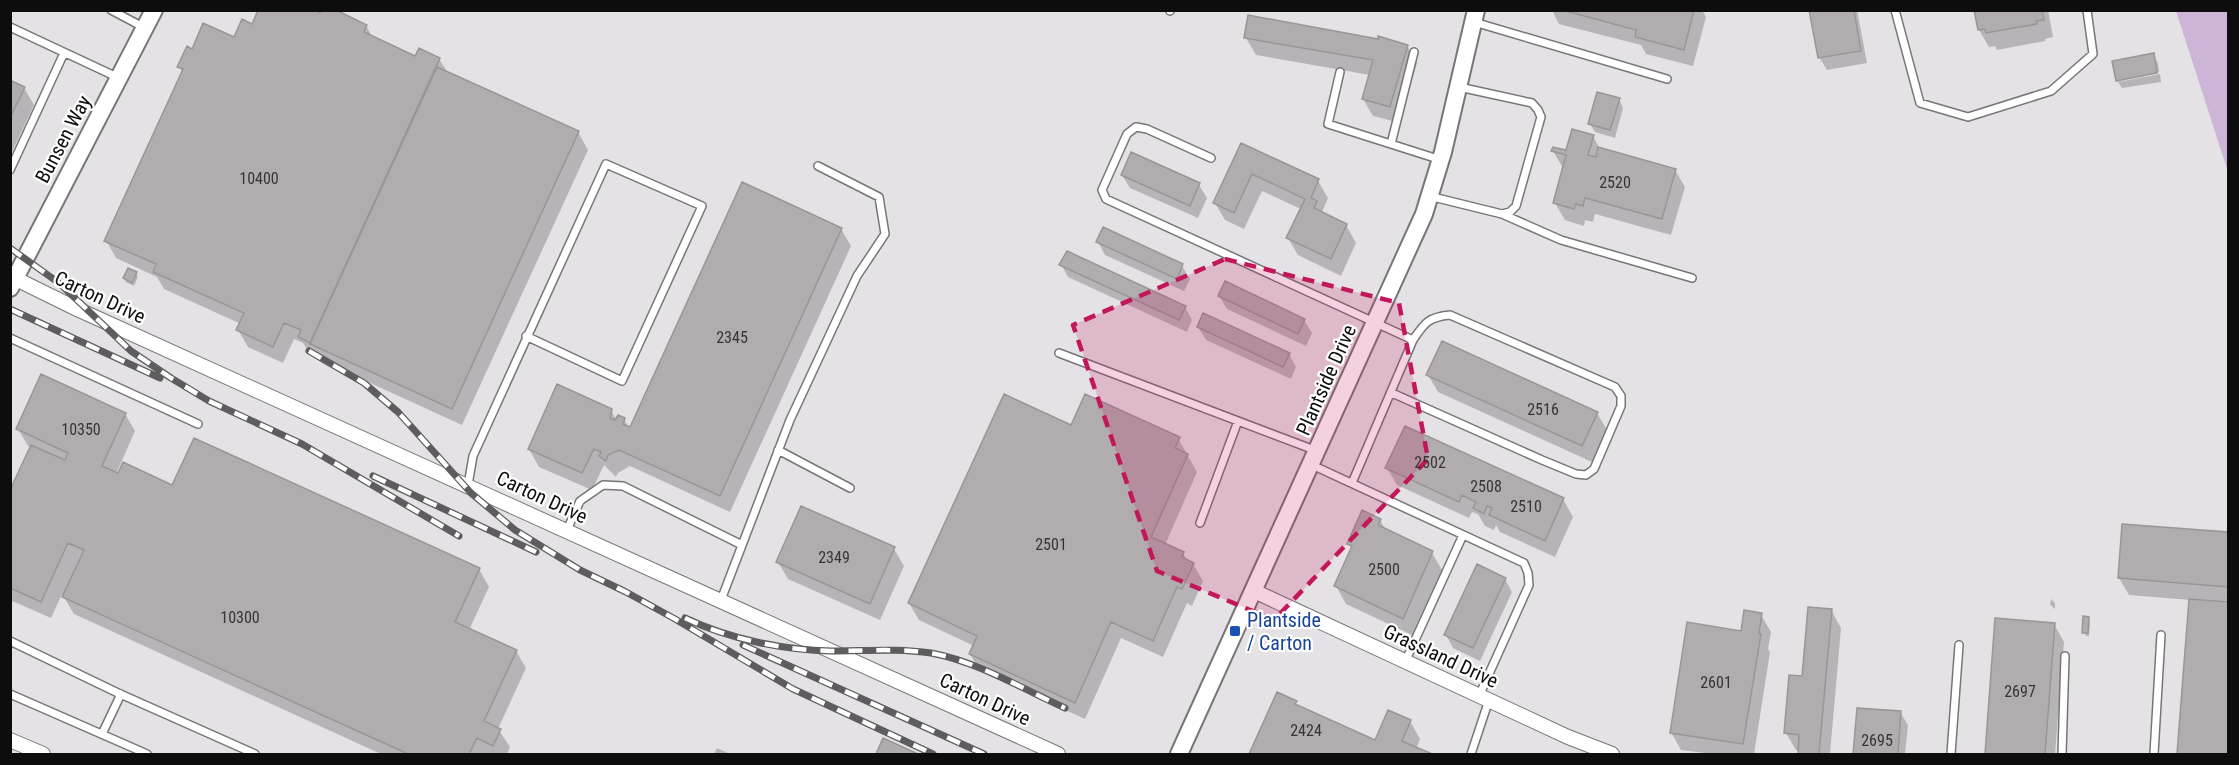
<svg xmlns="http://www.w3.org/2000/svg" width="2239" height="765" font-family="'Roboto Condensed',sans-serif">
  <rect width="100%" height="100%" fill="#e5e2e6"/>
  <path fill="#ccb5d7" d="M2176,11H2228V172Z"/>
  <path fill="#0003" d="M1552,10H1702L1706,17L1693,66L1646,54L1641,45L1559,24Z
    M1811,10H1857L1867,63L1827,70L1819,57Z
    M1976,10H2048L2053,37L2045,39V41L1997,50L1995,46L1989,47L1979,30Z
    M321,15L366,26L373,38L416,58L439,59L448,73L578,132L588,150L462,425L322,361L310,354L303,343L294,339L283,363L248,347L238,330L241,324L164,289L157,277L116,258L106,240L183,73L179,67L192,51L235,39L253,26Z
    M1246,38L1407,46L1417,63L1400,123L1373,116L1363,99L1370,75L1256,55Z
    M2153,55L2158,63L2159,72L2118,79V81L2114,62Z
    M2160,74L2161,82L2122,88L2118,82Z
    M10,82L24,88L34,105L10,156Z
    M1619,99L1623,108L1615,138L1595,132L1590,124Z
    M1593,136L1600,149L1675,170L1685,187L1671,235L1595,214L1593,222L1585,220L1584,226L1565,220L1555,203L1563,168L1553,151L1567,152Z
    M1242,145L1318,181L1328,198L1322,212L1346,225L1356,243L1341,276L1298,255L1288,238L1301,209L1262,191L1244,229L1225,220L1215,203Z
    M1122,175L1199,185L1207,198L1198,218L1130,188Z
    M841,229L851,246L730,512L630,466L618,473L616,477L604,465L592,490L539,467L529,449L611,410L617,421L624,419L630,430Z
    M1104,229L1182,266L1190,279L1184,291L1105,255L1098,242Z
    M1061,264L1185,307L1192,320L1187,332L1068,277Z
    M136,273L138,277L134,286L126,282L124,278Z
    M1219,296L1304,320L1312,333L1306,346L1227,309Z
    M1198,327L1289,354L1296,367L1291,379L1206,340Z
    M1428,375L1597,413L1607,430L1592,462L1438,392Z
    M125,414L135,431L116,474L173,487L479,569L489,587L469,630L516,651L526,668L498,729L510,747L507,754H381L74,614L62,594L51,618L10,600V493L31,447L28,446L18,429Z
    M1071,427L1178,438L1197,472L1165,545L1183,553L1188,562L1193,564L1203,581L1192,606L1187,603L1163,657L1121,638L1085,719L980,671L970,654L974,646L919,620L909,603Z
    M1387,468L1563,499L1573,517L1555,557L1500,532L1496,525L1494,530L1485,526L1478,514L1472,512L1469,518L1397,485Z
    M1380,520L1386,531L1432,553L1442,570L1412,635L1346,604L1336,586L1352,550L1349,543Z
    M2124,525L2228,534V754H2178L2191,600L2129,595L2119,578Z
    M894,549L904,566L880,620L788,579L778,562Z
    M1505,579L1512,592L1480,661L1453,648L1446,635Z
    M2051,599L2055,603V609L2050,605Z
    M1831,610L1841,628L1830,754H1799L1800,751L1796,750L1786,733L1803,678Z
    M1761,615L1771,632L1768,649L1770,652L1754,754H1713L1681,750L1671,732L1742,633Z
    M2088,618L2090,622L2089,636H2086L2084,632Z
    M1997,620L2054,624L2064,642L2055,754H1987Z
    M1277,694L1295,702L1299,708L1375,742L1410,721L1420,739L1416,749L1429,754H1250Z
    M1858,709L1900,712L1908,725L1905,754H1855Z
    M884,740L915,754H877Z
    M717,748L730,754H714Z"/>
  <path fill="#b1acae" stroke="#9a9698" stroke-width="1.5" d="M258,10H315L320,13L321,10H336L367,25L364,32L415,56L419,48L440,58L310,343L298,337L301,330L284,323L273,347L236,330L244,313L153,272L156,264L104,241L183,69L177,67L187,46L192,49L203,23L234,37L242,19L252,24Z
    M1562,10H1694L1684,50L1635,37L1636,30Z
    M1809,10H1854L1861,51L1818,58Z
    M1974,10H2042L2044,20L2036,21L2037,24L1986,33L1985,29L1978,30Z
    M1248,15L1378,39V36L1408,45L1390,107L1362,99L1373,60L1244,38Z
    M2154,53L2157,73L2116,81L2112,61Z
    M437,67L579,131L452,409L310,344Z
    M10,80L25,87L10,118Z
    M1597,92L1620,98L1610,130L1588,124Z
    M1572,129L1594,135L1588,155L1596,157L1598,147L1676,169L1662,219L1585,198L1583,206L1576,204L1574,209L1553,203L1566,155L1551,151L1553,147L1566,150Z
    M1241,143L1319,179L1311,198L1317,201L1314,208L1347,224L1331,259L1286,238L1305,199L1252,174L1234,213L1213,203Z
    M1131,152L1200,183L1190,206L1121,175Z
    M742,182L842,228L720,496L619,450L608,455L606,461L599,456L601,452L594,449L582,473L528,449L557,384L612,409L610,418L615,420L618,415L625,418L623,424L630,427Z
    M1103,227L1183,264L1177,279L1096,242Z
    M1067,251L1186,306L1179,320L1059,265Z
    M128,268L137,272L132,283L123,278Z
    M1225,281L1305,319L1298,334L1218,296Z
    M1203,313L1290,353L1283,367L1197,327Z
    M1442,341L1598,412L1582,446L1426,375Z
    M41,374L126,413L102,466L118,473L123,462L172,485L194,438L480,568L455,622L517,650L484,721L501,729L493,746L477,738L469,754H408L62,597L84,550L68,543L41,602L10,588V490L31,445L65,460L68,453L16,429Z
    M1004,394L1071,425L1085,394L1180,437L1175,448L1188,454L1151,537L1184,552L1182,557L1194,563L1182,589L1177,587L1153,641L1111,622L1075,703L969,654L977,636L908,603Z
    M1405,426L1564,498L1545,541L1489,515L1492,508L1487,506L1484,514L1473,508L1476,502L1462,495L1459,502L1385,468Z
    M801,506L895,547L870,604L776,562Z
    M1362,510L1381,519L1378,525L1433,551L1403,619L1334,586L1352,546L1347,544Z
    M2122,524L2228,532V587L2118,578Z
    M1477,564L1506,578L1473,648L1444,635Z
    M2189,599L2228,602V754H2177Z
    M1808,607L1832,609L1819,754H1798L1799,735L1784,733L1789,675L1802,676Z
    M1744,610L1762,613L1759,633L1761,634L1743,744L1670,733L1687,622L1741,631Z
    M2083,616L2089,617L2088,633H2082Z
    M1995,618L2055,623L2045,754H1985Z
    M1277,692L1297,701L1295,704L1375,740L1388,710L1411,720L1402,741L1432,754H1249Z
    M1857,708L1901,711L1898,754H1853Z
    M883,738L918,754H876Z"/>
  <g fill="none" stroke-linecap="round" stroke-linejoin="round">
    <g stroke="#777578" stroke-width="10">
      <path id="service" d="M111,10L145,28
        M1895,10L1920,103L1968,117L2051,91L2093,54L2087,10
        M1170,11V10
        M1474,22L1667,79
        M10,27L119,78
        M1340,72L1328,124L1441,160
        M1391,144L1414,52
        M1211,158L1147,129L1136,127L1127,134L1102,190L1106,199L1413,340C1425,322 1429,317 1450,315L1615,387L1621,396V406L1594,469L1586,475L1576,474L1542,460L1392,393
        M10,170L64,53
        M1429,196L1502,214L1510,212L1516,206L1541,117L1538,110L1532,103L1459,87
        M1502,214L1561,240L1692,278
        M10,338L198,424
        M1059,353L1317,451
        M778,450L850,488
        M1312,465L1524,563L1528,573L1529,585L1479,696
        M1352,483L1413,340
        M468,485L473,456L606,164L702,206L622,381L526,336
        M1200,523L1238,421
        M567,530L580,501L603,485L623,486L742,545
        M721,600L790,420L857,276L885,234L879,197L818,166
        M10,641L118,693L255,754
        M1405,662L1463,535
        M10,694L147,754
        M102,734L121,694
        M1471,754L1489,700
        M1951,754L1959,645
        M2062,754L2065,656
        M2154,754L2161,635"/>
    </g>
    <g stroke="#777578" stroke-width="16">
      <path id="minor" d="M10,276L77,309L1058,754
        M1254,591L1568,737L1612,754
        M10,740L43,754"/>
    </g>
    <g stroke="#777578" stroke-width="20">
      <path id="tertiary" d="M10,288L154,10
        M1179,754L1424,214L1443,152L1476,10"/>
    </g>
    <use href="#service" stroke="#fff" stroke-width="7"/>
    <use href="#minor" stroke="#fff" stroke-width="14"/>
    <use href="#tertiary" stroke="#fff" stroke-width="16"/>
    <g stroke="#5e5c5f" stroke-width="7">
      <path id="rail" d="M10,248L59,283L131,351L171,378L209,401L302,444L459,536
        M10,309L160,378
        M309,351L364,383L398,412L471,493L515,530L580,570L626,592L675,619L793,689L933,754
        M373,476L536,552
        M685,618C729,639 783,650 831,651C865,651 897,648 931,653C976,661 1023,689 1065,708
        M743,645L984,754"/>
    </g>
    <use href="#rail" stroke="#fff" stroke-width="4.5" stroke-dasharray="14" stroke-linecap="butt"/>
  </g>
  <path fill="#c2185b" fill-opacity="0.2" stroke="#c2185b" stroke-width="4.5" stroke-dasharray="12 8" stroke-linejoin="round" d="M1225,259L1399,303L1428,459L1274,620L1157,571L1073,325Z"/>
  <rect fill="#1a4fb4" stroke="#fff" stroke-width="2" x="1229" y="625" width="12" height="12" rx="3"/>
  <g text-anchor="middle" dominant-baseline="central" stroke-width="4.5" stroke-linejoin="round" paint-order="stroke">
    <g font-size="16" fill="#373536">
      <text x="259" y="178">10400</text>
      <text x="1615" y="182">2520</text>
      <text x="732" y="337">2345</text>
      <text x="1543" y="409">2516</text>
      <text x="81" y="429">10350</text>
      <text x="1430" y="462">2502</text>
      <text x="1486" y="486">2508</text>
      <text x="1526" y="506">2510</text>
      <text x="1051" y="544">2501</text>
      <text x="834" y="557">2349</text>
      <text x="1384" y="569">2500</text>
      <text x="240" y="617">10300</text>
      <text x="1716" y="682">2601</text>
      <text x="2020" y="691">2697</text>
      <text x="1306" y="730">2424</text>
      <text x="1877" y="740">2695</text>
    </g>
    <g font-size="20" fill="#0e0d0e" stroke="#fff">
      <text transform="translate(63 139) rotate(-62)">Bunsen Way</text>
      <text transform="translate(100 297) rotate(25)">Carton Drive</text>
      <text transform="translate(1326 380) rotate(-66)">Plantside Drive</text>
      <text transform="translate(542 497) rotate(25)">Carton Drive</text>
      <text transform="translate(1441 656) rotate(25)">Grassland Drive</text>
      <text transform="translate(985 699) rotate(25)">Carton Drive</text>
    </g>
    <g font-size="20" fill="#164399" stroke="#fff" text-anchor="start">
      <text x="1247" y="620">Plantside<tspan x="1247" dy="23">/ Carton</tspan></text>
    </g>
  </g>
  <rect width="2239" height="765" fill="none" stroke="#0e0d0e" stroke-width="24"/>
</svg>
